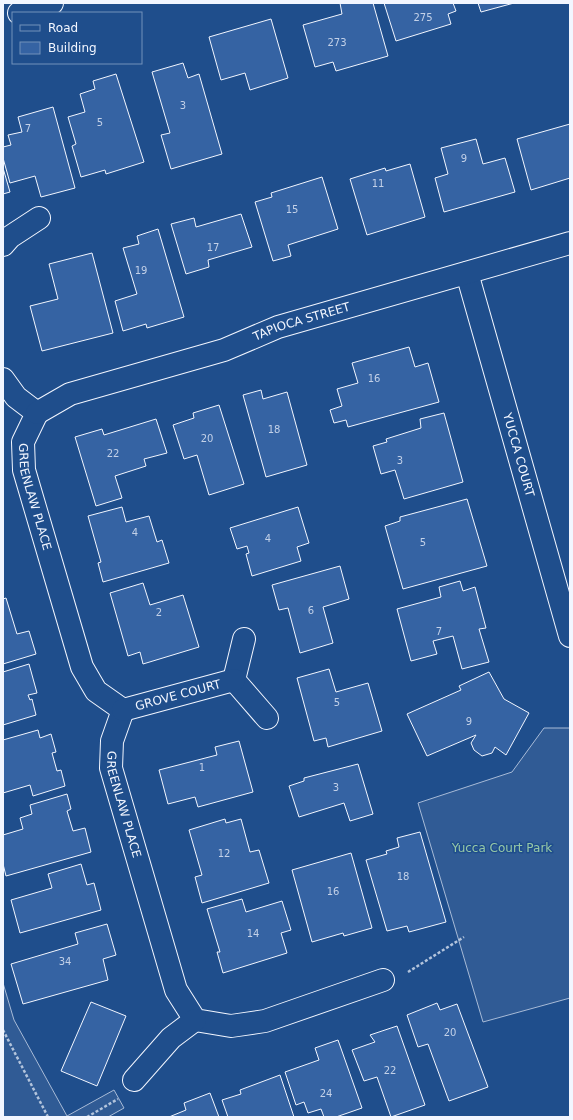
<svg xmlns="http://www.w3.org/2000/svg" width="573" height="1120" font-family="'DejaVu Sans',sans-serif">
  <rect width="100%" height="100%" fill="#1f4e8c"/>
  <path fill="#305b95" stroke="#a8bbd7" d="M544,728H570V998L483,1022L418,803L512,772Z
    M3,983L14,1020L67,1116L114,1090L124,1108L108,1117H3Z"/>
  <path fill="#3563a3" stroke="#f2f6ff" d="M340,3H373L388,56L336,71L333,62L315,67L303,25L342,14Z
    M384,3H453L456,11L448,14L451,24L396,41Z
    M478,3H514L481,12Z
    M271,19L288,78L250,90L245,73L221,80L209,37Z
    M183,63L188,78L199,74L222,154L171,169L161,135L170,133L152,72Z
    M116,74L144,162L106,174L105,170L81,177L72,146L76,144L68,117L85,112L80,94L95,89L93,81Z
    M53,107L75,188L41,197L35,176L10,183L3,158V147L11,145L8,135L22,132L18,117Z
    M570,124V178L531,190L517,139Z
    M476,139L483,164L505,158L515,192L444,212L435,178L448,174L441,148Z
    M410,164L425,217L367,235L350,179L385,168L386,171Z
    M3,168L10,192L3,194Z
    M322,177L338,229L288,245L291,256L273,261L255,202L272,197L271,193Z
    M241,214L252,247L208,260L209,267L186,274L171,224L194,218L196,227Z
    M158,229L184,317L147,328L146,324L123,331L115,301L137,294L123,248L139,244L137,236Z
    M92,253L113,333L42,351L30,306L58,299L49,264Z
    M409,347L415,367L428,363L439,402L348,427L346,420L334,423L330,410L342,406L337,389L358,383L352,363Z
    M261,390L263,399L287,392L307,465L266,477L243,395Z
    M219,405L244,484L209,495L197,455L184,459L173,425L194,418L193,413Z
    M444,413L463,482L404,499L395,470L381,474L373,446L387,442L386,439L421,428L420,419Z
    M156,419L167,453L144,459L146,466L115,476L122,498L96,506L75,437L102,429L104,435Z
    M467,499L487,566L403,589L385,526L400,521V517Z
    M122,507L126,522L149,516L157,542L162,540L169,563L103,582L98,563L101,562L88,516Z
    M298,507L309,543L297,547L301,561L252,576L246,554L249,553L247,546L237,549L230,528Z
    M340,566L349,599L323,607L333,643L300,653L288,608L279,610L272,585Z
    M460,581L463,591L475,587L486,628L479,629L489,662L462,669L453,636L433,641L437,654L411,661L397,609L441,597L439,587Z
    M143,583L150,605L183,595L199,647L143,664L140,652L128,656L110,593Z
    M6,598L17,634L29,631L36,654L3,664V599Z
    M29,664L37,693L28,695L30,700L32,699L36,715L3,725V672Z
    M329,669L336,692L368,683L382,731L328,747L326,738L314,741L297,678Z
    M489,672L504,699L529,713L506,755L495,747L492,753L482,756L474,750L471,743L476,735L427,756L407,714L461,690L459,686Z
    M38,730L40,738L51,734L56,752L52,753L57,771L61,770L65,786L33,796L30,785L3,793V740Z
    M239,741L253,792L198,807L195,797L168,804L159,770L217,755L215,747Z
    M358,764L373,814L350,821L344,803L299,817L289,786L304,781V778Z
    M67,794L71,809L67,811L73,831L85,828L91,852L6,876L3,864V835L23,829L20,818L32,814L30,805Z
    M225,819L226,823L241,819L250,852L259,850L269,883L202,903L195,877L202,875L189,830Z
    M420,832L446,922L409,932L407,926L387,931L366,860L387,854L386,851L399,847L397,838Z
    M351,853L372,928L344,936L343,933L312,942L292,870Z
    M81,864L87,885L94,883L101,910L20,933L11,900L52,888L48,874Z
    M242,899L246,912L282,901L291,930L281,933L287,953L223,973L217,952H220L207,909Z
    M107,924L116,955L103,959L108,980L23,1004L11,964L78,944L75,933Z
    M91,1002L126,1016L97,1086L61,1071Z
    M437,1003L440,1010L457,1004L488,1087L449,1101L428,1044L418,1047L407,1015Z
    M397,1026L425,1105L391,1117L377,1077L364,1081L352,1050L375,1042L370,1035Z
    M338,1040L362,1108L336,1117H324L321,1109L308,1113L304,1102L296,1105L285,1072L319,1060L315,1048Z
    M280,1075L294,1117H228L222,1100L241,1094L240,1090Z
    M210,1093L219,1117H169L186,1110L184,1103Z"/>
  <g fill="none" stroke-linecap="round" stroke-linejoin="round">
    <g stroke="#f2f6ff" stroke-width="24">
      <g id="street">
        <path d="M3,245L10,237L39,218"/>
        <path id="s1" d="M467,273L570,636"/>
        <path id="s2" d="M3,379L16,397L37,413L23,442L24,470L82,667L96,691L123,710L112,741L111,768L176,990L195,1020L231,1026L265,1021L383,980"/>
        <path id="s3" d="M37,413L70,394L224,350L278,327L570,243"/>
        <path d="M244,639L234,680L267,718"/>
        <path id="s4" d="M123,710L234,680"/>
        <path d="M134,1080L171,1038L195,1020"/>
      </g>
    </g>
    <g stroke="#f2f6ff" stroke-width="24">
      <path id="secondary" d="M19,13L52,3"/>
    </g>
    <path stroke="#b3c4dc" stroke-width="2.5" stroke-dasharray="3 2" stroke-linecap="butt" d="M408,972L464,937
      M3,1030L48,1117
      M87,1117L118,1099"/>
    <use href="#street" stroke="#1f4e8c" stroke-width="22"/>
    <use href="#secondary" stroke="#1f4e8c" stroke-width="22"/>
  </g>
  <g text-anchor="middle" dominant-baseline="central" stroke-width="3" stroke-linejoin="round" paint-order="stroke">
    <g font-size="10" fill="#c3d1e8">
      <text x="423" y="17">275</text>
      <text x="337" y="42">273</text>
      <text x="183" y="105">3</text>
      <text x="100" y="122">5</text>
      <text x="28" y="128">7</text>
      <text x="464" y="158">9</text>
      <text x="378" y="183">11</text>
      <text x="292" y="209">15</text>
      <text x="213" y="247">17</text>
      <text x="141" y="270">19</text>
      <text x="374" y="378">16</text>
      <text x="274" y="429">18</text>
      <text x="207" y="438">20</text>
      <text x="113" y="453">22</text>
      <text x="400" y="460">3</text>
      <text x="135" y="532">4</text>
      <text x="268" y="538">4</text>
      <text x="423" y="542">5</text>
      <text x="311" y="610">6</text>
      <text x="159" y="612">2</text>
      <text x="439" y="631">7</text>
      <text x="337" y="702">5</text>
      <text x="469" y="721">9</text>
      <text x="202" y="767">1</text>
      <text x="336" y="787">3</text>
      <text x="224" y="853">12</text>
      <text x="403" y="876">18</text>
      <text x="333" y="891">16</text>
      <text x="253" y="933">14</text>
      <text x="65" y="961">34</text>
      <text x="450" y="1032">20</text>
      <text x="390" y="1070">22</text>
      <text x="326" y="1093">24</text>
    </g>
    <g font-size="12" fill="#f2f6ff" stroke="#1f4e8c">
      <text stroke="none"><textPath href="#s3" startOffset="281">TAPIOCA STREET</textPath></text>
      <text stroke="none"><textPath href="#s1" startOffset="189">YUCCA COURT</textPath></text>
      <text stroke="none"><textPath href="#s2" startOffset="137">GREENLAW PLACE</textPath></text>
      <text stroke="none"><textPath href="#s4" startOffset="57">GROVE COURT</textPath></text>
      <text stroke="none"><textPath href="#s2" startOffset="473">GREENLAW PLACE</textPath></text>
    </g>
    <g font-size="12" fill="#97c8a6" stroke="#1f4e8c">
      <text x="502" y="848">Yucca Court Park</text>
    </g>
  </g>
  <rect width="573" height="1120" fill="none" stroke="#f2f6ff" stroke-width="8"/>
  <rect x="12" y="12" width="130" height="52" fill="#1f4e8c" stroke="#7391ba"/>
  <rect x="20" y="25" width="20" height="6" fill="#1f4e8c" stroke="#7391ba"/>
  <text x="48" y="32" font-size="12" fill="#f2f6ff">Road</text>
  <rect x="20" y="42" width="20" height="12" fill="#3563a3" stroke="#7391ba"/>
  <text x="48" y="52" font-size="12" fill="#f2f6ff">Building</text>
</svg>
